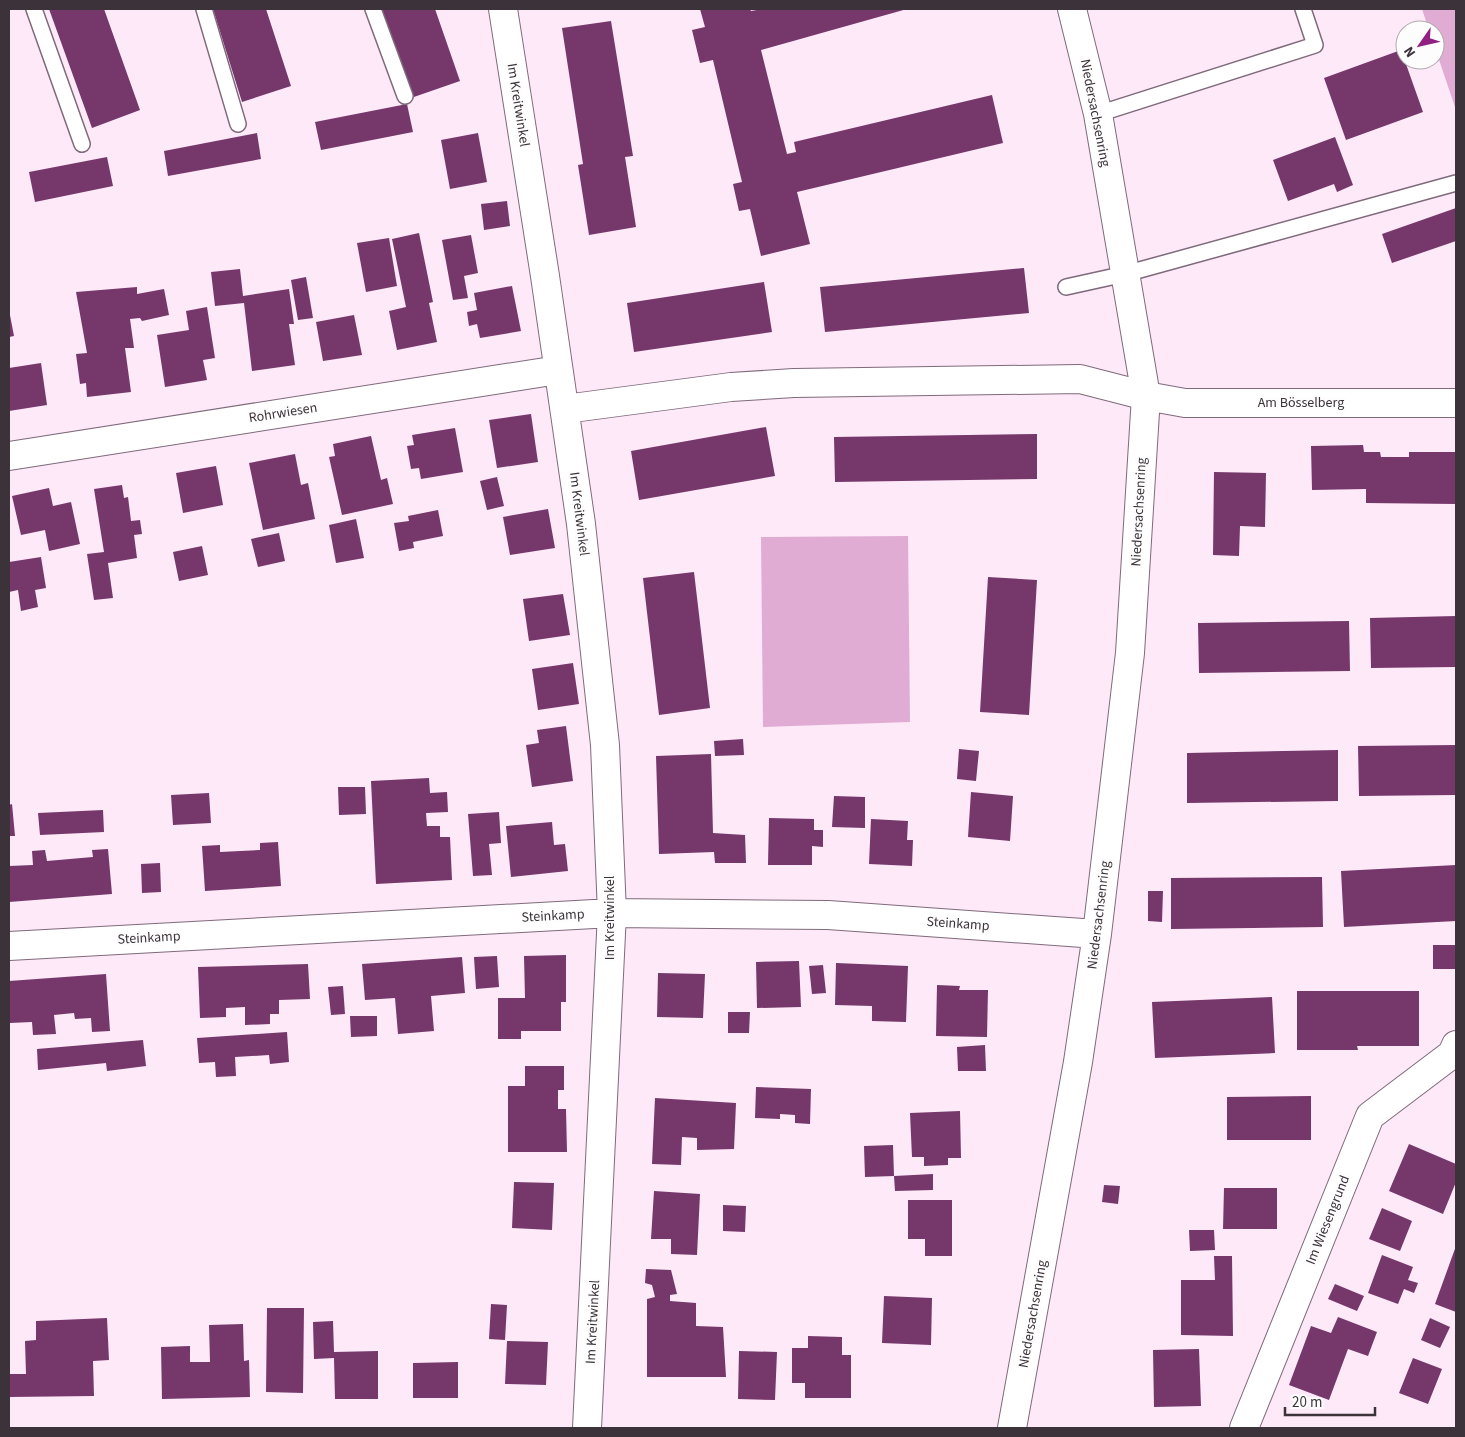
<svg xmlns="http://www.w3.org/2000/svg" width="1465" height="1437" font-family="'Source Sans 3',sans-serif">
  <rect width="100%" height="100%" fill="#fde9f8"/>
  <path fill="#e0acd4" d="M1422,9H1456V110L1435,48V30H1429Z
    M908,536L910,722L763,727L761,537Z"/>
  <path fill="#76376b" d="M49,9H104L140,110L92,128Z
    M213,9H266L291,86L242,102Z
    M380,9H435L460,81L411,98Z
    M700,9H750L751,11L762,9H907L761,50L787,154L796,152L794,142L992,95L1003,143L797,192L810,244L761,256L750,209L739,211L733,184L742,182L713,60L700,63L692,30L705,27Z
    M611,21L633,156L625,157L636,227L589,235L578,165L583,164L562,28Z
    M1401,50L1423,112L1346,140L1324,78Z
    M407,104L413,132L321,150L315,122Z
    M257,133L261,159L168,176L164,151Z
    M478,133L487,182L450,189L441,140Z
    M1335,137L1353,185L1337,192L1334,184L1288,201L1273,160Z
    M107,157L113,186L35,202L29,172Z
    M507,201L510,226L484,230L481,204Z
    M1456,208V241L1392,263L1382,234Z
    M419,233L433,302L429,303L437,342L397,350L389,311L406,307L392,239Z
    M471,235L478,273L464,276L468,298L453,300L442,240Z
    M389,238L397,286L366,292L357,243Z
    M1024,268L1029,313L825,332L820,287Z
    M240,269L243,296L289,289L294,324H289L295,365L252,371L244,303L215,306L211,272Z
    M306,277L313,318L298,320L291,280Z
    M764,282L772,332L634,352L627,303Z
    M512,286L521,331L480,338L477,324L469,326L467,312L477,310L474,293Z
    M137,287V294L164,289L169,315L142,321L140,318L130,319L134,348H125L131,392L87,397L86,383L80,384L76,354L87,353L76,292Z
    M207,307L215,358L203,360L207,380L165,387L157,335L189,330L186,311Z
    M9,310L14,336L9,337Z
    M354,315L362,355L323,361L316,322Z
    M41,363L47,405L9,411V368Z
    M531,414L538,462L497,468L489,420Z
    M766,427L775,476L639,500L631,451Z
    M455,428L463,472L421,479L419,468L411,469L407,446L414,445L412,435Z
    M1037,434V479L835,482L834,437Z
    M371,436L381,480L387,478L393,504L342,515L329,457L335,456L333,444Z
    M1363,445L1364,452H1380L1381,457H1409V452H1456V504L1366,503V489L1312,490L1311,446Z
    M295,454L301,485L308,483L315,519L263,530L249,463Z
    M216,466L223,505L183,513L176,473Z
    M1214,472L1266,473L1265,527L1240,526L1239,556L1213,555Z
    M497,477L504,506L487,510L480,481Z
    M122,485L124,498L128,497L131,521L140,520L142,534L134,535L137,558L108,563L113,598L94,600L87,554L104,552L94,489Z
    M49,488L53,506L71,502L80,544L49,551L45,530L21,535L12,496Z
    M548,509L555,548L510,555L503,517Z
    M438,510L443,536L413,542L414,548L399,551L394,523L409,521L408,516Z
    M356,519L364,558L336,563L329,525Z
    M279,533L285,561L258,567L251,539Z
    M202,546L208,575L179,581L173,552Z
    M41,557L46,588L35,590L38,607L21,611L18,590L9,592V562Z
    M694,572L710,708L659,715L643,578Z
    M988,577L1037,580L1029,715L980,712Z
    M563,594L570,635L529,641L523,599Z
    M1456,616V667L1371,668L1370,618Z
    M1349,621L1350,671L1199,673L1198,623Z
    M573,663L579,704L538,710L532,669Z
    M566,726L573,781L532,787L526,745L539,743L537,730Z
    M743,739L744,755L715,756L714,741Z
    M1456,745V795L1359,796L1358,746Z
    M959,749L979,751L976,781L957,779Z
    M1338,750V801L1187,803V753Z
    M711,754L713,833L745,835L746,863H715L714,852L659,854L656,756Z
    M429,778L430,793L447,792L448,812L426,813L427,826H440V837H450L452,880L376,884L371,781Z
    M338,787H365L366,814L339,815Z
    M971,792L1013,796L1010,841L968,837Z
    M209,793L211,823L173,825L171,795Z
    M834,796L865,797V828L832,827Z
    M12,804L15,836H9V805Z
    M103,810L104,832L40,835L38,813Z
    M499,812L501,843L489,844L492,875L473,876L468,814Z
    M769,818L814,819V830H823V847L812,846V865H768Z
    M871,819L908,821L907,840H913L912,866L869,864Z
    M552,822L554,845L565,844L568,871L511,877L506,826Z
    M278,842L281,886L205,891L202,846L220,845V852L260,850V843Z
    M108,849L112,894L9,902V866L33,865L32,851L45,850L47,861L93,857L92,850Z
    M160,863L161,892L142,893L141,864Z
    M1456,865V921L1344,927L1341,871Z
    M1322,877L1323,927L1171,929V878Z
    M1148,891H1163L1162,922L1148,921Z
    M1433,945H1456V969H1433Z
    M566,955V1002H561V1031H521V1039H498V998H525L524,956Z
    M497,956L499,987L476,989L474,957Z
    M462,957L465,993L431,996L434,1031L398,1034L395,998L365,1000L362,964Z
    M799,961L801,1007L757,1008L756,962Z
    M836,963L908,966L906,1022L872,1021V1006L835,1005Z
    M308,964L310,999L279,1000V1014H270V1024L245,1025V1007L226,1008V1017L200,1018L198,967Z
    M823,965L826,993L812,994L809,966Z
    M658,973L705,974L703,1018L657,1017Z
    M106,974L110,1031L92,1032L91,1018L75,1019L74,1013L54,1015L56,1034L33,1035L32,1022L10,1023L9,981Z
    M937,985L960,986L959,990H988L987,1037L936,1036Z
    M343,986L345,1014L331,1015L328,987Z
    M1297,991H1419V1046H1357L1358,1050H1297Z
    M1272,997L1275,1053L1155,1058L1152,1002Z
    M728,1012H750L749,1033H728Z
    M350,1016H377V1036L351,1037Z
    M287,1032L289,1062L270,1064L269,1055L235,1057L236,1076L216,1077L215,1062L199,1063L197,1038Z
    M143,1040L146,1066L107,1071L106,1063L38,1070L37,1049Z
    M985,1045L986,1071H958L957,1047Z
    M525,1066H564V1090H558V1109H566L567,1152H508V1086H525Z
    M756,1087L811,1089L810,1124L795,1123V1115L780,1114V1119L755,1118Z
    M1311,1096V1140H1227V1097Z
    M655,1098L736,1103L734,1149L697,1150V1138L682,1137L681,1165L652,1164Z
    M960,1111L961,1158H948V1165L924,1166V1157H912L910,1113Z
    M1409,1144L1456,1164V1182L1443,1214L1389,1191Z
    M893,1145L894,1176L933,1174V1190L895,1191L894,1176L865,1177L864,1146Z
    M514,1182L554,1183L552,1230L512,1228Z
    M1104,1185L1120,1186L1118,1204L1102,1202Z
    M1224,1188H1277V1229H1223Z
    M654,1191L700,1194L697,1255L671,1254V1239H651Z
    M908,1200H952V1256H925V1239H908Z
    M723,1205L746,1206L745,1232L723,1231Z
    M1382,1208L1412,1221L1400,1251L1369,1239Z
    M1189,1230H1214L1215,1250L1190,1251Z
    M1456,1246V1312L1435,1304Z
    M1382,1255L1413,1267L1408,1280L1418,1283L1414,1293L1404,1289L1398,1304L1368,1293Z
    M1214,1256H1232L1233,1336L1181,1335V1280H1215Z
    M646,1269L671,1270L677,1294L670,1295V1301L696,1303V1326L723,1327L726,1377H647V1299L655,1297L652,1285L645,1283Z
    M1335,1284L1364,1296L1357,1311L1328,1299Z
    M884,1296L932,1298L931,1345L882,1343Z
    M491,1304L507,1305L505,1340L489,1339Z
    M267,1308H304L303,1393L266,1392Z
    M1338,1317L1377,1332L1368,1356L1348,1349L1329,1400L1289,1385L1311,1326L1331,1333Z
    M107,1318L109,1360L93,1361L94,1396L9,1397V1374H26L25,1341L36,1340V1321Z
    M1430,1318L1450,1327L1440,1348L1421,1340Z
    M333,1321L334,1352L378,1351V1399H335L334,1358L314,1359L313,1322Z
    M243,1324L244,1361L249,1360L250,1397L162,1399L161,1347L190,1346V1362H210L209,1325Z
    M808,1336L842,1337V1355H851V1398H805V1383H792V1348H808Z
    M507,1341L548,1342L546,1385L505,1384Z
    M1199,1349L1201,1406L1154,1407L1153,1350Z
    M739,1351L777,1352L775,1400L738,1399Z
    M1413,1358L1442,1369L1428,1404L1399,1393Z
    M458,1362V1398H413V1363Z"/>
  <g fill="none" stroke-linecap="round" stroke-linejoin="round">
    <g stroke="#7f6a7b" stroke-width="18">
      <path id="lane" d="M34,9L82,144
        M204,9L238,124
        M373,9L405,96
        M1098,114L1315,45L1303,9
        M1066,287L1125,274L1456,183"/>
    </g>
    <g stroke="#7f6a7b" stroke-width="30">
      <path id="street" d="M503,9L545,276L581,524L605,745L612,913L587,1428
        M565,409L731,387L794,383L1080,379L1146,396L1185,403H1456
        M9,456L558,370
        M9,946L612,913L828,915L1097,934
        M1012,1428L1078,1062L1097,934L1130,653L1146,396L1098,114L1072,9
        M1244,1428L1370,1116L1452,1054L1456,1045"/>
    </g>
    <use href="#lane" stroke="#fff" stroke-width="15"/>
    <use href="#street" stroke="#fff" stroke-width="28"/>
  </g>
  <g text-anchor="middle" dominant-baseline="central" stroke-width="5" stroke-linejoin="round" paint-order="stroke">
    <g font-size="14" fill="#3c333a" stroke="#fdfdfd">
      <text transform="translate(518 105) rotate(81)">Im Kreitwinkel</text>
      <text transform="translate(1095 113) rotate(79)">Niedersachsenring</text>
      <text x="1301" y="403">Am Bösselberg</text>
      <text transform="translate(283 413) rotate(-9)">Rohrwiesen</text>
      <text transform="translate(1139 512) rotate(-87)">Niedersachsenring</text>
      <text transform="translate(579 514) rotate(83)">Im Kreitwinkel</text>
      <text transform="translate(1099 915) rotate(-83)">Niedersachsenring</text>
      <text transform="translate(553 916) rotate(-3)">Steinkamp</text>
      <text transform="translate(610 918) rotate(-90)">Im Kreitwinkel</text>
      <text transform="translate(958 924) rotate(4)">Steinkamp</text>
      <text transform="translate(149 938) rotate(-3)">Steinkamp</text>
      <text transform="translate(1328 1220) rotate(-68)">Im Wiesengrund</text>
      <text transform="translate(1033 1314) rotate(-80)">Niedersachsenring</text>
      <text transform="translate(593 1322) rotate(-87)">Im Kreitwinkel</text>
    </g>
  </g>
  <rect width="1465" height="1437" fill="none" stroke="#3c333a" stroke-width="20"/>
  <g transform="translate(1420 45) rotate(236)"><circle r="24" fill="#fdfdfd" stroke="#b0acaf"/>
  <path d="M0-4L9 19L0 12L-9 19Z" fill="#902081"/>
  <text y="-8" font-size="14" font-weight="bold" text-anchor="middle" fill="#3c333a">N</text>
  </g>
  <path d="M1285 1407v8h90v-8" fill="none" stroke="#3c333a" stroke-width="2.5"/>
  <text x="1292" y="1407" font-size="15" fill="#3c333a" stroke="#fdfdfd" stroke-width="4" paint-order="stroke">20 m</text>
</svg>
